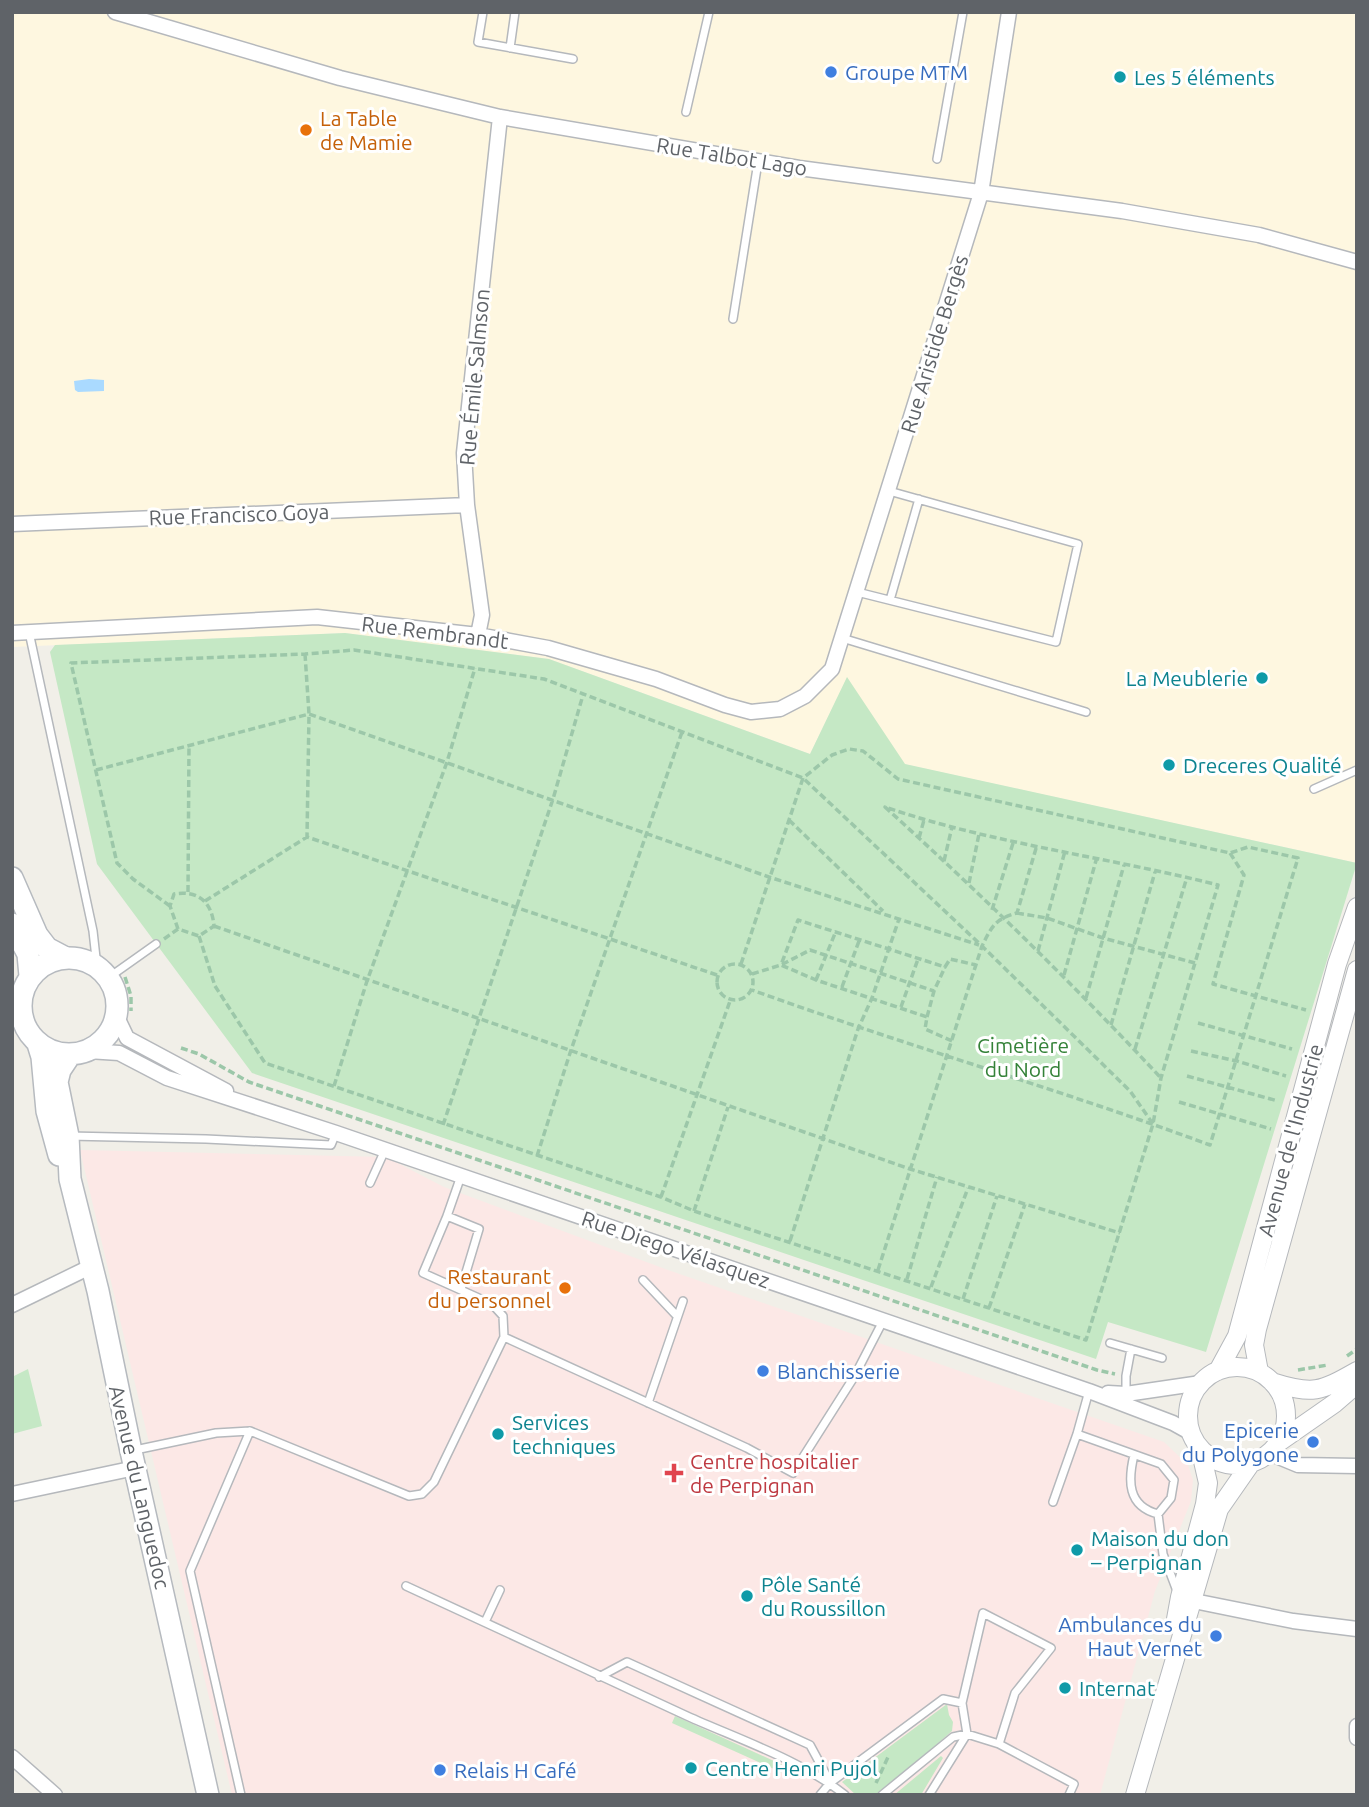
<svg xmlns="http://www.w3.org/2000/svg" width="1369" height="1807" font-family="Ubuntu,sans-serif">
  <rect width="100%" height="100%" fill="#f1efe8"/>
  <path fill="#fef7e0" d="M12,12H1357V863L904,764L847,678L810,754L549,659L345,633L12,647Z"/>
  <path fill="#fce8e6" d="M80,1150L386,1157L444,1187L668,1270L1164,1442L1188,1465L1193,1480L1191,1501L1155,1591L1100,1795H232Z"/>
  <path fill="#c5e8c5" d="M345,633L549,659L810,754L847,677L905,764L1357,863L1206,1352L1108,1322L1096,1359L252,1073L97,864L50,652L55,645Z
    M28,1369L42,1426L12,1434V1377Z
    M947,1704L949,1715L953,1722L952,1731L880,1795H856L842,1782Z
    M675,1716L785,1766L781,1773L774,1769L672,1723Z
    M941,1756L943,1758L921,1795H894Z"/>
  <path fill="#aadaff" d="M89,379L104,380V391L78,392L75,390L74,381Z"/>
  <g fill="none" stroke-linecap="round" stroke-linejoin="round">
    <g stroke="#b5b8bc" stroke-width="10">
      <path id="service" d="M483,12L478,42L573,59
        M510,48L515,12
        M686,112L709,12
        M937,159L963,12
        M733,319L758,162
        M857,592L1056,642L1078,544L889,491
        M890,600L919,499
        M29,632L93,931L97,967
        M842,638L1086,712
        M1314,789L1357,770
        M108,978L156,944
        M12,1010L20,1012
        M69,1136L206,1139L331,1145L336,1133
        M370,1183L385,1150
        M447,1216L461,1176
        M643,1280L677,1316
        M461,1289L479,1229L447,1216L423,1273L492,1304L503,1316L504,1337
        M1110,1343L1162,1358
        M1126,1394V1376L1131,1349
        M648,1403L683,1301
        M1077,1434L1161,1464L1174,1480L1171,1498L1158,1514C1127,1506 1128,1480 1134,1455
        M135,1450L216,1433L250,1431L409,1496L422,1494L434,1482L504,1337L747,1448L793,1473L854,1377L883,1321
        M1053,1502L1077,1434L1089,1391
        M1158,1514L1163,1554L1177,1591
        M406,1586C500,1629 593,1673 687,1716C738,1739 801,1760 845,1795
        M485,1622L500,1590
        M599,1677L627,1662L810,1745L830,1782
        M241,1795L190,1571L250,1431
        M820,1795L830,1783L943,1699L962,1703
        M882,1795L953,1737L967,1734L999,1744L1074,1784L1069,1795
        M929,1795L967,1734L962,1703L983,1613L1051,1648L1015,1693L999,1744"/>
    </g>
    <g stroke="#b5b8bc" stroke-width="17">
      <path id="minor" d="M115,12L340,78L500,117L799,168L1122,211L1259,235L1357,262
        M12,524L467,505
        M12,633L317,617L478,635L548,648L656,679L725,705L751,712L780,709L805,696L832,669L981,193L1009,12
        M478,635L482,615L467,505L464,453L500,117
        M116,1015L127,1038L226,1091
        M88,1051L119,1053L167,1078L336,1133L1089,1391L1173,1423L1191,1433
        M12,1305L90,1267
        M1108,1393L1126,1394L1201,1383
        M1269,1453L1298,1465L1357,1466
        M12,1494L135,1468
        M1184,1599L1293,1621L1357,1629
        M1357,1726V1738
        M12,1757L55,1795"/>
    </g>
    <g stroke="#b5b8bc" stroke-width="20">
      <path id="tertiary" d="M1188 1416a49 49 0 1 1 98 0a49 49 0 1 1-98 0Z
        M1218,1371L1237,1336L1337,964L1357,907
        M1259,1372L1254,1345L1257,1329L1357,970
        M1272,1382C1313,1395 1320,1392 1357,1371
        M1279,1442L1335,1403L1357,1384
        M1176,1619L1180,1597L1205,1504L1208,1483L1200,1448
        M1135,1795L1219,1509L1251,1463"/>
    </g>
    <g stroke="#b6babf" stroke-width="24">
      <path id="secondary" d="M12,878L37,935L47,948L66,958
        M12,924L28,954L30,976
        M21 1006a48 48 0 1 1 96 0a48 48 0 1 1-96 0Z
        M38,1044L42,1057L47,1111L59,1155
        M70,1055L60,1070L57,1082L68,1136L70,1179L98,1291L131,1451L208,1795"/>
    </g>
    <path stroke="#9cc7a9" stroke-width="3.5" stroke-dasharray="7 3.5" stroke-linecap="butt" d="M305,654L309,714L307,837
      M96,770L309,714L769,877L979,945
      M789,820L883,911
      M919,838L924,820
      M1230,853L1244,875L1213,984L1306,1010
      M944,861L952,827
      M969,883L979,834
      M188,892L189,745
      M205,901L307,837L717,975
      M170,906L133,879L117,863L71,663L305,654L354,650L544,679L803,778L982,946L1130,1091L1153,1124
      M992,910L1014,840
      M1017,913L1047,918L1103,938L1195,963
      M214,926L910,1169L1120,1233
      M199,936L215,986L265,1063L661,1197L694,1211L1086,1340L1153,1124L1161,1078L1218,885C1108,857 993,844 885,807C981,894 1073,984 1161,1078
      M164,939L178,929L199,936L214,926C212,902 198,890 174,894L170,906L178,929
      M1038,951L1065,851
      M717 982a18 18 0 1 1 36 0a18 18 0 1 1-36 0Z
      M741,964L803,778L832,755L849,749L863,751L898,779L1230,853L1248,847L1298,858L1210,1145C1059,1089 904,1045 752,990
      M752,974L781,965L810,950L934,991
      M1064,975L1097,857
      M125,977L131,996V1011
      M816,980L836,931
      M842,987L859,941
      M1086,998L1124,865
      M901,1007L918,959
      M927,1017L934,991L945,967
      M1198,1023L1292,1049
      M1111,1025L1155,872
      M952,1041L925,1029L927,1017L816,980L781,965L798,920L945,967L950,959L976,965
      M181,1048L199,1054L249,1082L1097,1370L1115,1374
      M1135,1049L1187,877
      M1191,1051L1237,1061L1286,1076
      M1187,1076L1278,1101
      M334,1086L367,981L447,762L475,668
      M1179,1102L1271,1129
      M443,1125L553,799L583,695
      M537,1156L571,1050L682,732
      M661,1197L730,1001
      M694,1211L728,1107
      M790,1241L858,1029L872,998L899,919
      M878,1270L982,946C992,926 995,919 1017,913L1037,845
      M907,1279L937,1177
      M931,1287L968,1188
      M963,1299L997,1196
      M989,1308L1025,1204
      M1347,1356L1357,1349
      M1298,1370L1328,1365
      M876,1783L889,1755"/>
    <use href="#service" stroke="#fff" stroke-width="7"/>
    <use href="#minor" stroke="#fff" stroke-width="14"/>
    <use href="#tertiary" stroke="#fff" stroke-width="18"/>
    <use href="#secondary" stroke="#fff" stroke-width="21"/>
  </g>
  <g fill="#3f7fe0" stroke="#fff" stroke-width="2.5">
    <circle cx="831" cy="72" r="7"/>
    <circle cx="763" cy="1371" r="7"/>
    <circle cx="1313" cy="1442" r="7"/>
    <circle cx="1216" cy="1636" r="7"/>
    <circle cx="440" cy="1770" r="7"/>
  </g>
  <g fill="#0f9aa8" stroke="#fff" stroke-width="2.5">
    <circle cx="1120" cy="77" r="7"/>
    <circle cx="1262" cy="678" r="7"/>
    <circle cx="1169" cy="765" r="7"/>
    <circle cx="498" cy="1434" r="7"/>
    <circle cx="1077" cy="1550" r="7"/>
    <circle cx="747" cy="1596" r="7"/>
    <circle cx="1065" cy="1688" r="7"/>
    <circle cx="691" cy="1768" r="7"/>
  </g>
  <g fill="#e8710a" stroke="#fff" stroke-width="2.5">
    <circle cx="306" cy="130" r="7"/>
    <circle cx="565" cy="1288" r="7"/>
  </g>
  <path fill="#e0444e" stroke="#fff" stroke-width="2.5" d="M670.5 1462.5h7v7h7v7h-7v7h-7v-7h-7v-7h7z"/>
  <g text-anchor="middle" dominant-baseline="central" stroke-width="6" stroke-linejoin="round" paint-order="stroke">
    <g font-size="21" fill="#366cbe" stroke="#fff" text-anchor="start">
      <text x="845" y="72">Groupe MTM</text>
      <text x="777" y="1371">Blanchisserie</text>
      <text x="1299" y="1430" text-anchor="end">Epicerie<tspan x="1299" dy="24">du Polygone</tspan></text>
      <text x="1202" y="1624" text-anchor="end">Ambulances du<tspan x="1202" dy="24">Haut Vernet</tspan></text>
      <text x="454" y="1770">Relais H Café</text>
    </g>
    <g font-size="21" fill="#0d838f" stroke="#fff" text-anchor="start">
      <text x="1134" y="77">Les 5 éléments</text>
      <text x="1248" y="678" text-anchor="end">La Meublerie</text>
      <text x="1183" y="765">Dreceres Qualité</text>
      <text x="512" y="1422">Services<tspan x="512" dy="24">techniques</tspan></text>
      <text x="1091" y="1538">Maison du don<tspan x="1091" dy="24">– Perpignan</tspan></text>
      <text x="761" y="1584">Pôle Santé<tspan x="761" dy="24">du Roussillon</tspan></text>
      <text x="1079" y="1688">Internat</text>
      <text x="705" y="1768">Centre Henri Pujol</text>
    </g>
    <g font-size="21" fill="#c56008" stroke="#fff" text-anchor="start">
      <text x="320" y="118">La Table<tspan x="320" dy="24">de Mamie</tspan></text>
      <text x="551" y="1276" text-anchor="end">Restaurant<tspan x="551" dy="24">du personnel</tspan></text>
    </g>
    <g font-size="21" fill="#5f6368" stroke="#fff">
      <text transform="translate(732 156) rotate(9)">Rue Talbot Lago</text>
      <text transform="translate(934 344) rotate(-73)">Rue Aristide Bergès</text>
      <text transform="translate(474 377) rotate(-85)">Rue Émile Salmson</text>
      <text transform="translate(239 514) rotate(-2)">Rue Francisco Goya</text>
      <text transform="translate(435 632) rotate(7)">Rue Rembrandt</text>
      <text transform="translate(1290 1140) rotate(-75)">Avenue de l'Industrie</text>
      <text transform="translate(676 1249) rotate(19)">Rue Diego Vélasquez</text>
      <text transform="translate(140 1487) rotate(77)">Avenue du Languedoc</text>
    </g>
    <g font-size="21" fill="#348238" stroke="#fff">
      <text x="1023" y="1045">Cimetière<tspan x="1023" dy="24">du Nord</tspan></text>
    </g>
    <g font-size="21" fill="#be3a42" stroke="#fff" text-anchor="start">
      <text x="690" y="1461">Centre hospitalier<tspan x="690" dy="24">de Perpignan</tspan></text>
    </g>
  </g>
  <rect width="1369" height="1807" fill="none" stroke="#5f6368" stroke-width="28"/>
</svg>
